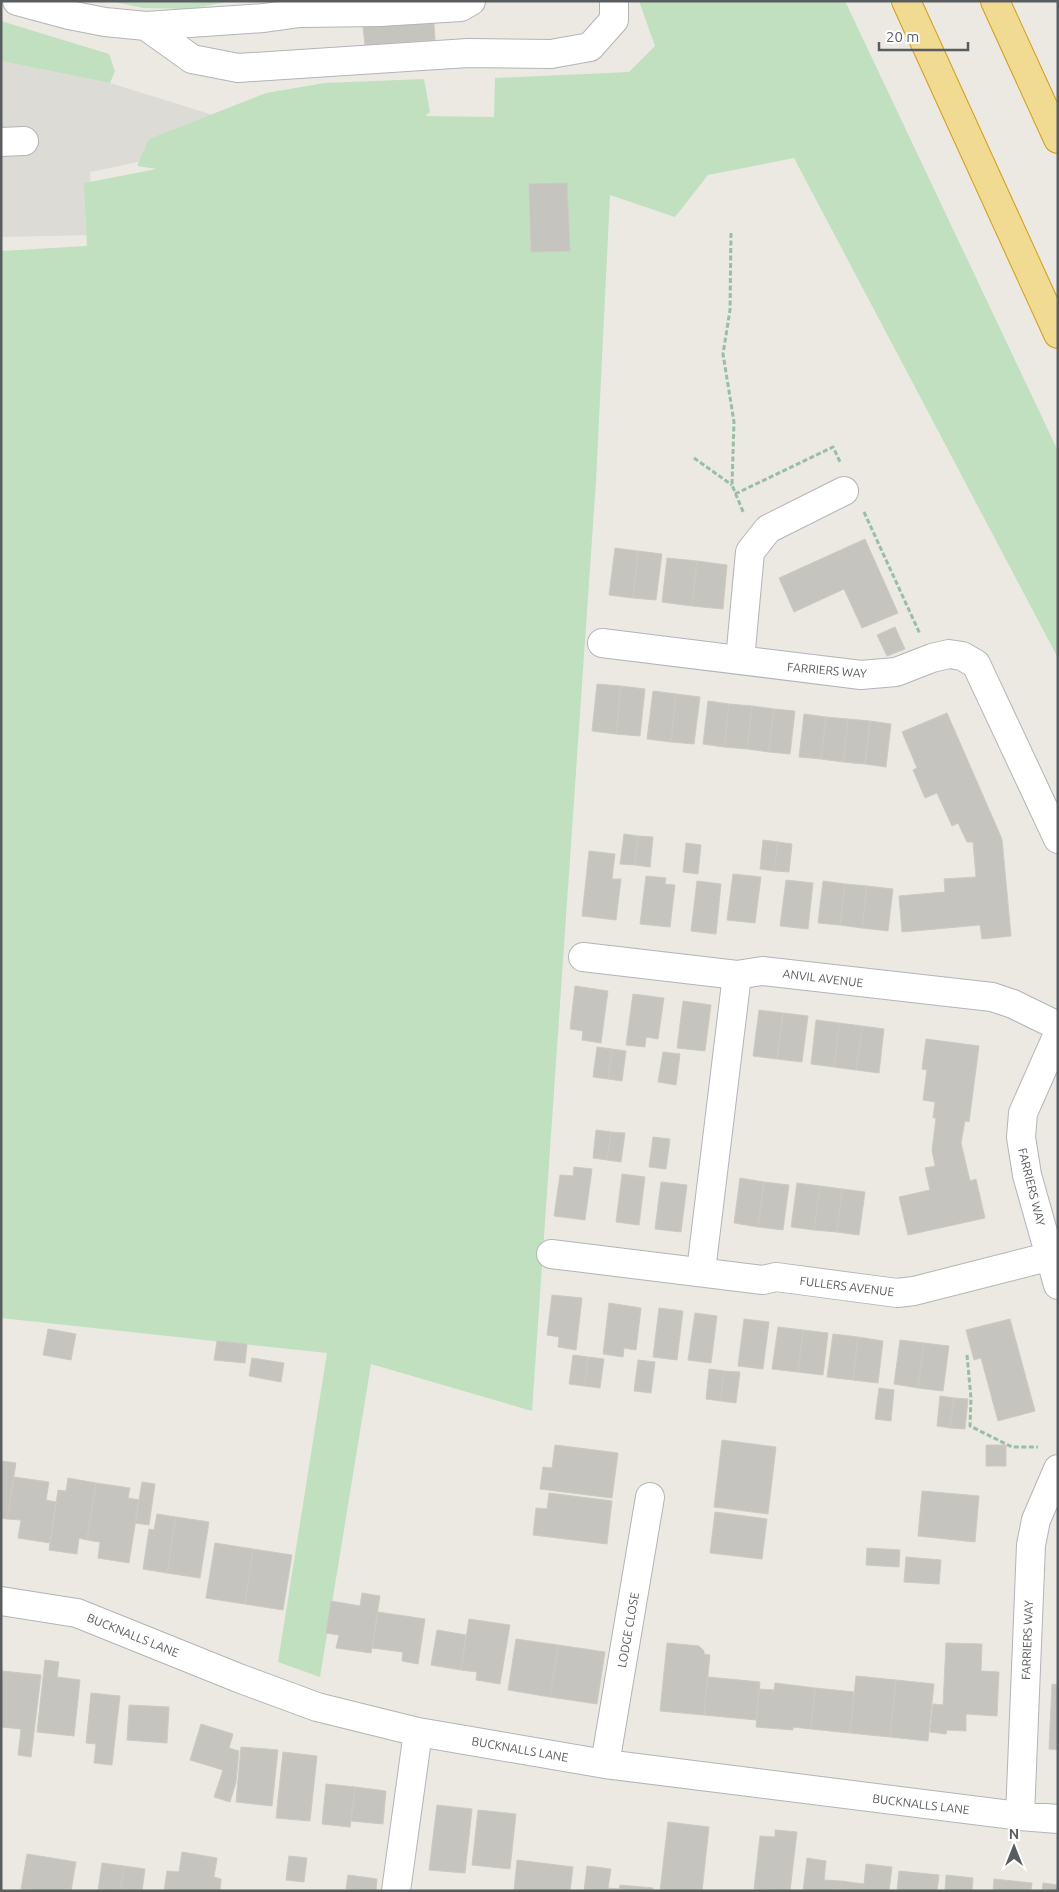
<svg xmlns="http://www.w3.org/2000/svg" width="1059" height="1892" font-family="Ubuntu,sans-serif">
  <rect width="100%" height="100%" fill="#ebe9e1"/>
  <path fill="#dddbd6" d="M1,61L110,83L210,114V147L90,172L94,235L1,237Z"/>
  <path fill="#c0e0c0" d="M110,1H142L143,3L147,1H231L190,9L143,8Z
    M639,1H845L1058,451V658L794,158L708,175L675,217L610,195L596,481L532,1411L371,1364L320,1677L278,1662L327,1353L1,1318V251L87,246L84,183L157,169L137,166L149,139L266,93L325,83L424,79L430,112L425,116L494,117L495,78L629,72L655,46Z
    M1,21L109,54L115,71L110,83L1,61Z"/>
  <path fill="#c6c4be" stroke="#cfcac0" d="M434,23L435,40L365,45L363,27Z
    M567,183L570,251L531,252L529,184Z
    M865,539L898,613L862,628L844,589L794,612L779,578Z
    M615,548L638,551L633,598L609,595Z
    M638,551L662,554L656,600L633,598Z
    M667,558L697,561L692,606L662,602Z
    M697,561L727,565L723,609L692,606Z
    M895,627L905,649L887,656L877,635Z
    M597,684L621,686L616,734L592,731Z
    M621,686L645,689L640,736L616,734Z
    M653,691L676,694L671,742L647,739Z
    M676,694L700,697L694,744L671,742Z
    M708,701L729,704L724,747L703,744Z
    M729,704L752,706L747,749L724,747Z
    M752,706L774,709L769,752L747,749Z
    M774,709L795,711L790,754L769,752Z
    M947,713L1002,839L1011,936L982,939L980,925L902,932L899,896L945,892L944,879L976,877L973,842H967L958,823L952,826L937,793L925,798L913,770L917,768L902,732Z
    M804,714L826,717L821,759L799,757Z
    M826,717L848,719L843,762L821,759Z
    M848,719L870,721L865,764L843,762Z
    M870,721L891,724L886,767L865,764Z
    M624,834L638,836L635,865L620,864Z
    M638,836L653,837L650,867L635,865Z
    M763,840L778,842L774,871L760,869Z
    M778,842L792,844L789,872L774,871Z
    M686,843L701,845L698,874L683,872Z
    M589,851L615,854L612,879H621L616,920L582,916Z
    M733,874L761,877L755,923L727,920Z
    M646,876L666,878L665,884L675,885L670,927L640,924Z
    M786,880L813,883L808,929L780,926Z
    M697,881L721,884L716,934L691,931Z
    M823,881L845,884L840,925L818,923Z
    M845,884L867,886L862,928L840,925Z
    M867,886L893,889L888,931L862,928Z
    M575,986L608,991L601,1043L582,1040L583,1031L570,1029Z
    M633,994L664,998L658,1039L646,1037L645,1047L626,1045Z
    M683,1001L711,1005L705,1051L677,1048Z
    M759,1010L783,1013L777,1059L753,1056Z
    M783,1013L808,1016L802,1062L777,1059Z
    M816,1020L839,1023L834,1067L811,1064Z
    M839,1023L862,1026L856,1070L834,1067Z
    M862,1026L884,1029L879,1073L856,1070Z
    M926,1039L979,1046L969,1122L965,1121L961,1143L970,1181L976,1179L985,1218L908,1235L899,1197L930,1190L925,1168L935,1166L932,1150L936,1118H933L935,1102L923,1100L927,1070L922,1069Z
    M597,1047L612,1049L608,1079L593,1077Z
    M612,1049L626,1051L622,1081L608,1079Z
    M663,1052L680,1054L676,1085L658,1082Z
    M596,1130L611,1132L607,1160L593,1158Z
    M611,1132L625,1133L621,1162L607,1160Z
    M653,1137L670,1139L666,1169L649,1167Z
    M574,1167L592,1169L585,1220L554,1216L560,1175L573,1176Z
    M622,1174L645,1177L639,1225L616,1222Z
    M740,1178L764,1182L758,1227L734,1223Z
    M661,1182L687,1185L681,1232L655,1229Z
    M764,1182L789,1185L783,1230L758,1227Z
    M797,1183L820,1186L814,1230L791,1227Z
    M820,1186L842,1189L837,1232L814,1230Z
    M842,1189L865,1192L859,1235L837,1232Z
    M552,1295L582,1298L576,1350L558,1347L559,1337L547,1335Z
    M609,1303L641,1308L636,1350L624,1348L623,1357L603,1354Z
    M659,1308L683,1311L677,1360L653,1357Z
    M695,1313L717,1316L711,1363L688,1360Z
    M744,1319L769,1322L763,1369L738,1366Z
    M1010,1319L1035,1411L998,1421L981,1358L974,1360L966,1330Z
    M778,1327L803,1330L798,1372L772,1369Z
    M48,1329L76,1334L71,1360L43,1355Z
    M803,1330L828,1333L823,1375L798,1372Z
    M833,1334L858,1337L853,1380L827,1377Z
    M858,1337L883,1341L878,1383L853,1380Z
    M900,1340L924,1343L918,1388L894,1384Z
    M217,1341L247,1344L245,1363L214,1360Z
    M924,1343L949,1346L943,1391L918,1388Z
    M573,1355L588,1357L585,1386L569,1384Z
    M588,1357L604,1359L600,1388L585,1386Z
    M252,1358L284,1363L281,1382L249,1376Z
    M638,1360L655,1362L651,1393L634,1391Z
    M709,1369L724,1371L721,1401L706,1399Z
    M724,1371L740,1372L736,1403L721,1401Z
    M879,1388L894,1390L891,1421L875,1419Z
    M940,1396L954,1398L950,1428L937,1426Z
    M954,1398L968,1399L965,1429L950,1428Z
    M722,1440L776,1447L768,1514L714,1507Z
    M555,1445L618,1453L612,1498L540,1489L543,1467L552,1468Z
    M986,1445H1006V1466H986Z
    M1,1461L16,1463L7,1519L1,1518Z
    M14,1477L49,1482L46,1500L56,1502L50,1543L18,1538L21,1520L7,1519Z
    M68,1478L96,1483L87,1540L79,1538L77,1554L49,1550L58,1490L66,1491Z
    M142,1482L155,1484L149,1525L135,1523Z
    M96,1483L130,1488L128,1498L139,1500L129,1563L98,1558L100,1542L87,1540Z
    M922,1491L979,1496L975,1542L918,1536Z
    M549,1493L612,1501L607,1544L533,1535L536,1508L547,1509Z
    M715,1512L767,1519L762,1559L710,1553Z
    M157,1514L176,1517L167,1573L143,1569L149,1529L154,1530Z
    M176,1517L209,1522L200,1578L167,1573Z
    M215,1543L253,1549L245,1604L206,1598Z
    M867,1548L900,1550L899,1567L866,1565Z
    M253,1549L292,1555L283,1610L245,1604Z
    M906,1557L941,1560L939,1584L904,1582Z
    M362,1593L380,1596L371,1653L336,1648L339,1635L326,1633L331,1601L360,1606Z
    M378,1612L425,1619L418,1664L402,1661L403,1652L372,1648Z
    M469,1619L510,1625L500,1684L476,1680L477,1672L461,1670Z
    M437,1630L466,1635L461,1670L431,1665Z
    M516,1639L558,1645L550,1697L508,1690Z
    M667,1643L699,1646L704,1651V1654L710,1655L704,1715L660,1711Z
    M946,1643L982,1644L981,1671L999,1672L997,1716L966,1714V1731L947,1730L946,1734L930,1732L933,1704L943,1705Z
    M558,1645L605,1652L597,1704L550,1697Z
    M45,1660L59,1662L57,1677L80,1680L74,1736L37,1732Z
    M2,1671L41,1675L31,1757L18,1755L21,1729L1,1727Z
    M856,1676L896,1680L890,1737L850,1733Z
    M708,1677L760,1682L756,1720L704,1715Z
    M896,1680L934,1684L928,1741L890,1737Z
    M775,1683L815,1688L811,1729L793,1727V1730L756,1727L759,1689L774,1690Z
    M1052,1684L1058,1685V1750L1049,1749Z
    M815,1688L854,1692L850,1733L811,1729Z
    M91,1693L120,1696L112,1765L94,1763L96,1744L86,1743Z
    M129,1705L169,1707L167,1743L127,1740Z
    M201,1724L233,1734L229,1748L239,1751L236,1782L230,1802L214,1797L223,1770L190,1760Z
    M241,1747L278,1750L272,1806L236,1802Z
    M283,1752L317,1756L310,1821L276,1818Z
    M326,1784L355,1787L350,1827L322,1824Z
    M355,1787L386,1791L383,1824L351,1821Z
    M437,1805L472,1809L465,1873L429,1870Z
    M478,1810L516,1814L510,1869L472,1865Z
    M668,1822L709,1827L702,1891H660Z
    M775,1830L797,1832L790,1891L754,1889L760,1836L775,1837Z
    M182,1852L217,1858L214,1877L221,1879L220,1891H164L167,1871L179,1872Z
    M27,1854L76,1862L71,1891H35L21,1889Z
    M289,1856L307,1858L304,1882L286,1880Z
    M807,1858L826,1861L824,1880L841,1881L840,1891H803Z
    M517,1860L573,1867L570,1891H514Z
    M102,1863L124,1866L120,1891H98Z
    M866,1864L892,1867L889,1891H840L841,1881L864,1884Z
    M124,1866L145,1869L142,1891H120Z
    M587,1866L611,1869L608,1888L619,1889L620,1885L653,1888V1891H584Z
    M899,1871L939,1875L937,1891H897Z
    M348,1875L377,1879L376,1891L346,1889Z
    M946,1875L973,1878L972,1891H945Z
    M994,1879L1032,1883L1031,1891H993Z
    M1043,1883L1058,1885V1891H1042Z"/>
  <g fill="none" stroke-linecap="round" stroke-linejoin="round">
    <g stroke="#b2b4b7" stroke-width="30">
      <path id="minor" d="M17,1L69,15L105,22L146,26L264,18L300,13L380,12L461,7L471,1
        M146,26L192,59L238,68L468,53L551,54L590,47L614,20V1
        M1,142L24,141
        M602,643L861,675L896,672L932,658L949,654L962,656L976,664L1058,839
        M740,660L750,552L768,529L844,491
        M583,957L737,975L762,971L992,997L1013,1004L1058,1026
        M1058,1034L1023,1113L1021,1137L1027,1175L1058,1285
        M551,1254L763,1280L776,1277L897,1293L914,1291L1051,1256
        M701,1271L737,975
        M1,1601L77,1613L241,1679L317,1707L418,1732L605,1764L1020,1816L1058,1819
        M605,1764L650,1497
        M1020,1816L1031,1545L1036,1520L1058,1469
        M396,1891L418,1732"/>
    </g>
    <g stroke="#d49c18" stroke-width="30">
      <path id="highway" d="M906,1L1058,334
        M995,1L1058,139"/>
    </g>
    <path stroke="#98bea4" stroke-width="3" stroke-dasharray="5 2.5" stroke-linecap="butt" d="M731,233L730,310L723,354L734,422L732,485L744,514
      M694,458L732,485
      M735,494L833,447L841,464
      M864,512L920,634
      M967,1355L971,1398L970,1426L1012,1447H1038"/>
    <use href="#minor" stroke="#fff" stroke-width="28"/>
    <use href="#highway" stroke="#f1da92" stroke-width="28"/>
  </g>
  <g text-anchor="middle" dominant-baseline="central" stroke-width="4.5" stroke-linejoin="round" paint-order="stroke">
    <g font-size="12" fill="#5a5d60" stroke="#fff">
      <text transform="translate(827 670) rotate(5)">FARRIERS WAY</text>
      <text transform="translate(823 978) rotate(7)">ANVIL AVENUE</text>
      <text transform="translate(1032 1187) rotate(76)">FARRIERS WAY</text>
      <text transform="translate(847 1286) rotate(7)">FULLERS AVENUE</text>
      <text transform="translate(628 1630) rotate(-80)">LODGE CLOSE</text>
      <text transform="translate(133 1635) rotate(22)">BUCKNALLS LANE</text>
      <text transform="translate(1027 1640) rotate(-88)">FARRIERS WAY</text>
      <text transform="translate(520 1749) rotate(10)">BUCKNALLS LANE</text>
      <text transform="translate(921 1804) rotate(7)">BUCKNALLS LANE</text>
    </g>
  </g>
  <rect width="1059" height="1892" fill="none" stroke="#5a5d60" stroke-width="5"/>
  <g transform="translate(1014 1847)" stroke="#ffffff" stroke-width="4" paint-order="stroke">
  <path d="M0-4L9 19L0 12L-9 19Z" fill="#5a5d60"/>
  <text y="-8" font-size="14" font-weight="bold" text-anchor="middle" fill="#5a5d60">N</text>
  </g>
  <path d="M879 42v8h89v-8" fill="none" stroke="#5a5d60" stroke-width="2.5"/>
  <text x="886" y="42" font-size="15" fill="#5a5d60" stroke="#ffffff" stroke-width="4" paint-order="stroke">20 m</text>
</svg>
